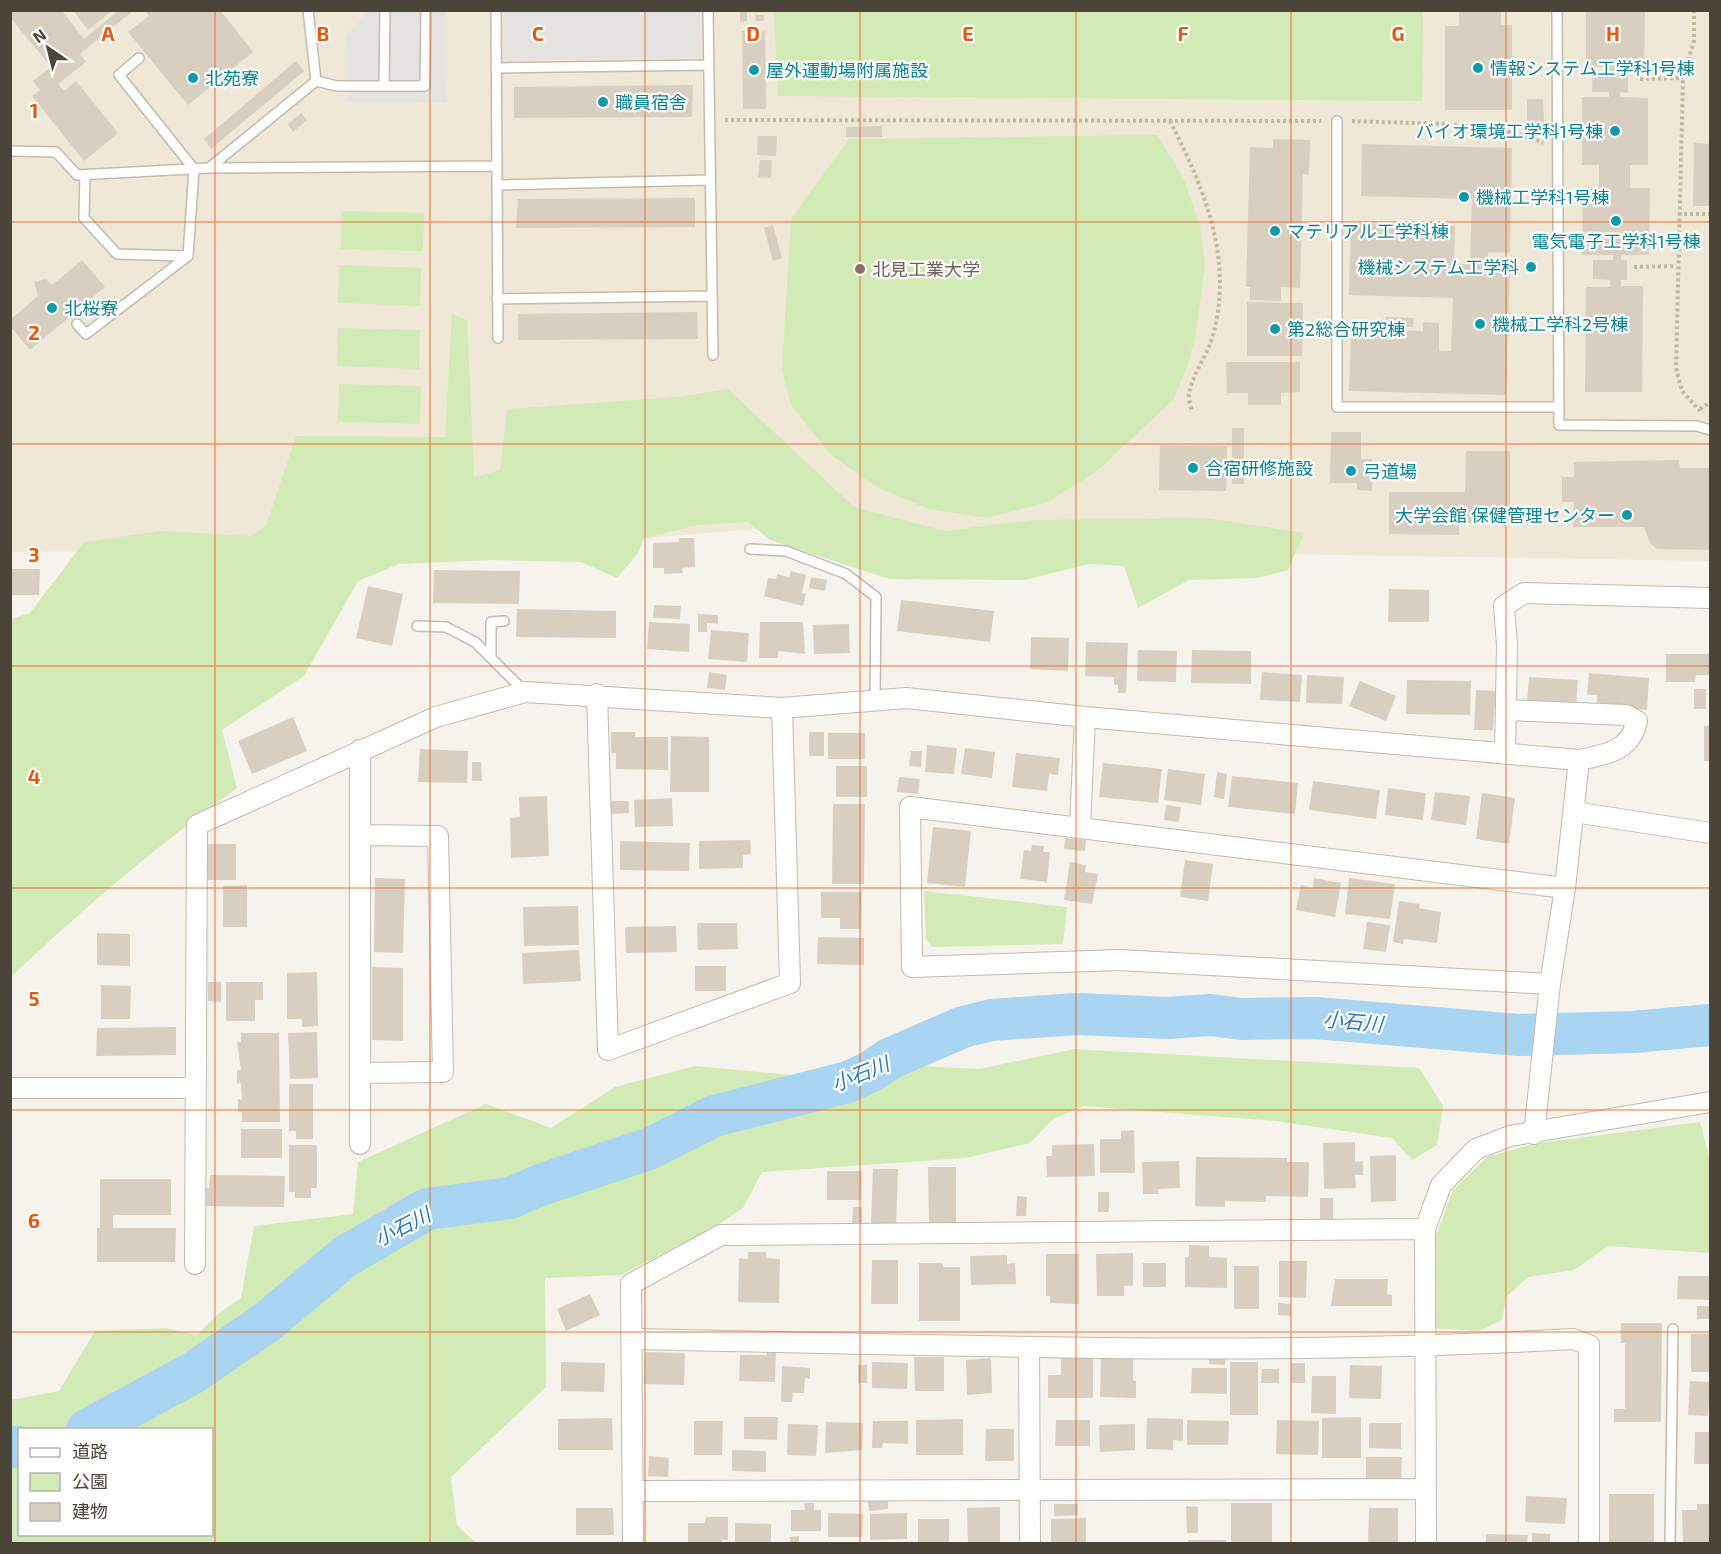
<svg xmlns="http://www.w3.org/2000/svg" width="1721" height="1554" font-family="'Exo 2','Noto Sans JP',sans-serif">
  <rect width="100%" height="100%" fill="#f6f3ec"/>
  <path fill="#efe8d6" d="M10,11H1710V561L1168,552L767,528L538,547L11,552Z"/>
  <path fill="#d2eab5" fill-rule="evenodd" d="M774,11H1423L1422,101L778,96Z
    M1157,135L1184,179L1200,226L1205,266L1195,339L1187,367L1173,400L1097,471L1048,502L987,518L928,509L875,486L830,454L791,405L782,370L791,219L849,139Z
    M342,211L424,213L423,251L341,249Z
    M339,265L421,268L420,306L338,303Z
    M452,314L467,320L474,477L500,470L507,409L677,397L728,389L854,507L945,531L1032,520L1206,518L1304,533L1288,570L1257,578L1189,580L1138,608L1124,566L1089,564L1024,580L889,579L770,540L748,522L697,525L644,538L638,553L617,578L581,562L491,560L399,564L358,581L304,676L222,730L237,788C157,846 82,909 11,977V619L30,613L84,542L161,531L250,536L266,526L296,436L445,437Z
    M338,328L420,330L419,369L337,366Z
    M339,384L421,386L420,424L338,422Z
    M924,891L1067,907L1063,944L933,947L926,939Z
    M1075,1049L1419,1068L1443,1106L1437,1145L1412,1160L1392,1138L1276,1121L1084,1106L1053,1119L1030,1143L966,1158L762,1172L743,1208L713,1228L621,1275L545,1278L546,1387L451,1477L457,1525L476,1543H11V1400L59,1391L95,1331L165,1328L197,1335L218,1314L241,1298L254,1226L353,1214L358,1162L486,1104L551,1128L615,1087L695,1066L824,1078L902,1065L979,1069ZM20,1430H212V1534H20Z
    M1700,1122L1710,1160V1253L1608,1246L1574,1270L1528,1277L1506,1297L1502,1320L1478,1331L1435,1328L1436,1236L1453,1190L1487,1157L1533,1144Z"/>
  <path fill="#e5e3e0" d="M369,11H445L447,103L348,102L345,37Z
    M503,11H700V57L504,60Z"/>
  <g fill="none" stroke-linecap="round" stroke-linejoin="round">
    <path stroke="#a9d4f2" stroke-width="42" d="M87,1430L193,1373L267,1322L346,1256L427,1209L510,1198L543,1184L651,1148L714,1116L848,1082L870,1072L889,1059L963,1027L991,1020L1077,1014L1167,1018L1210,1015L1242,1019L1315,1018L1519,1035L1633,1032L1710,1025
      M10,1447H20"/>
  </g>
  <path fill="#d8cfc1" d="M10,10H61L84,39L119,10H134L80,54L86,62L58,84L64,91L76,81L118,133L84,161L32,96L40,90L33,81L51,67L10,17Z
    M78,10H108L110,12L88,30L75,13Z
    M145,10H220L253,52L188,105L128,32L149,16Z
    M740,10H747V21L740,22Z
    M1459,10H1501V25H1512V110H1445V26H1459Z
    M1586,10H1645L1644,67H1620V72H1628V93L1620,92V97L1648,98V165H1630V188H1650L1649,255H1621V260H1627V280H1621V286H1643L1642,392H1585L1586,287H1610V280L1593,279V260H1613V255H1582L1583,188H1599V165H1582V97H1609V92H1592L1593,72H1607V67H1586Z
    M755,15H764V21H756Z
    M742,31H765L766,109H743Z
    M296,61L304,71L211,149L204,139Z
    M693,85L692,117L514,118V87Z
    M1527,99H1543L1544,123H1527Z
    M301,113L307,120L293,132L288,124Z
    M882,126V137H846V127Z
    M758,136H777L776,156L757,155Z
    M1273,139L1310,140L1309,175L1303,174L1300,288L1281,287V301L1250,300V287H1246L1250,147L1273,148Z
    M1694,143L1710,144V206H1693Z
    M1362,144L1512,148L1510,253L1488,252V265H1510L1506,395L1349,391L1351,335L1381,336V330L1423,331V322L1439,323V351H1451L1453,298L1349,295L1351,223L1455,226L1454,264H1470L1472,199L1361,196Z
    M760,160H772L771,178L758,177Z
    M695,198V227L516,228L518,199Z
    M773,225L782,258L773,261L764,228Z
    M82,260L105,287L30,350L10,326V320L38,296L34,282L46,279L52,285Z
    M1247,302L1303,303L1302,356H1247Z
    M697,312L698,339L518,340V314Z
    M1386,317L1414,318L1413,327L1386,326Z
    M1226,362H1300V392L1281,393V405H1248V393H1227Z
    M1232,428H1244V484H1232Z
    M1331,432H1361V459H1372V491L1357,490V483H1330Z
    M1160,445L1227,446L1226,491L1159,490Z
    M1466,451H1510V524L1467,523V514L1459,513V535L1389,534V492H1465Z
    M1679,460L1680,468H1710V550L1657,549L1650,543L1644,527H1573L1574,502H1562V477H1574V462Z
    M679,538H694L695,567L682,568L683,573L664,574V568H653V543L679,542Z
    M10,569H40L39,595H10Z
    M434,570L520,571L519,604L433,603Z
    M791,571L806,575L802,593L806,594L803,606L764,596L768,578L776,579L777,574L789,577Z
    M811,577L827,580L825,591L809,588Z
    M368,586L403,594L392,646L356,638Z
    M1389,589L1429,590V622H1388Z
    M901,600L994,611L990,642L897,631Z
    M654,605L681,606L680,619L653,618Z
    M517,609L616,611V638L516,637Z
    M698,614L718,615V624L707,623V632H698Z
    M649,622L690,624L689,652L647,649Z
    M760,622H803L805,654L778,651V658H759Z
    M849,624L850,653L814,654L813,625Z
    M711,630L749,633L747,662L708,659Z
    M1031,637L1069,638L1068,671L1030,669Z
    M1086,642L1128,643L1126,693H1118V685H1114V677L1085,676Z
    M1138,650L1177,651L1176,682L1137,681Z
    M1192,650L1251,651V684L1191,683Z
    M1666,654H1710V675H1696L1695,682H1666Z
    M709,672L727,675L725,690L707,688Z
    M1262,672L1302,675L1300,702L1260,700Z
    M1589,673L1649,678L1647,710L1597,706V695H1587Z
    M1307,675L1344,677L1342,704L1306,703Z
    M1529,677L1578,680L1576,706L1527,702Z
    M1407,680L1471,681L1470,715L1406,714Z
    M1360,681L1396,696L1386,721L1349,706Z
    M1694,689H1706V709H1694Z
    M1476,690L1496,691L1493,730H1474Z
    M293,717L307,751L252,774L238,741Z
    M1704,726H1710V761H1704Z
    M611,732H635V737H668V770L616,769V753H611Z
    M809,732H824V756H809Z
    M828,733H865V759H828Z
    M671,736L709,737V792H670Z
    M927,745L957,748L954,774L925,772Z
    M965,748L995,752L992,778L961,774Z
    M420,749L468,751L467,783L418,782Z
    M911,751H922L921,767L909,766Z
    M1016,753L1060,758L1058,775L1049,774L1047,791L1012,787Z
    M472,762H481L482,781H472Z
    M1103,763L1162,769L1158,803L1099,797Z
    M836,766H867V797H836Z
    M1168,769L1205,774L1201,805L1164,800Z
    M1217,772L1227,774L1224,799L1214,797Z
    M1232,776L1298,783L1295,814L1228,807Z
    M899,777L920,779L918,794L897,792Z
    M1313,781L1380,790L1376,819L1309,810Z
    M1388,788L1426,793L1423,820L1385,815Z
    M1435,792L1470,796L1466,825L1431,820Z
    M1482,793L1515,798L1509,844L1476,839Z
    M547,796L549,856L511,858L510,818L520,817L519,797Z
    M672,798L673,826L635,827L634,800Z
    M610,801H629V813L611,814Z
    M833,804H865L864,884H832Z
    M1166,805L1181,807L1179,822L1164,820Z
    M933,827L971,831L965,887L927,883Z
    M1065,838L1086,840L1085,851L1064,849Z
    M750,840L751,854L743,855V868L699,869V841Z
    M620,841L690,843L689,871L620,870Z
    M207,844H236V880H207Z
    M1032,845L1044,846L1043,852H1050L1047,882L1020,879L1024,850L1031,851Z
    M1185,860L1213,864L1208,901L1180,897Z
    M1070,862L1086,865L1085,872L1098,874L1092,904L1064,900Z
    M375,878L405,879L403,953L374,952Z
    M1314,878L1341,883L1335,917L1296,910L1301,885L1313,888Z
    M1349,878L1395,884L1390,919L1345,914Z
    M247,885V927H223V886Z
    M821,892H862L861,929H840V918H821Z
    M1399,901L1420,904L1419,908L1441,912L1437,943L1404,939L1403,944L1393,942Z
    M578,906L579,945L524,946L523,907Z
    M1367,922L1390,925L1386,952L1363,949Z
    M697,923H737L738,949L698,950Z
    M676,926L677,952L626,953L625,927Z
    M97,933L130,934V966L97,965Z
    M818,937L864,938V965L817,964Z
    M579,950L581,981L523,984L522,953Z
    M695,966H726V991H695Z
    M372,967L403,968V1041L372,1040Z
    M317,972L318,1026L302,1027V1019H287V973Z
    M208,982H221V1002L208,1001Z
    M226,982H263V1000H255V1021H226Z
    M101,985L131,986L130,1019H101Z
    M176,1027V1055L96,1056L97,1028Z
    M317,1032L318,1078L290,1079L288,1033Z
    M241,1033H279L280,1122H242V1112H238V1099L242,1100L241,1083L237,1084V1070H241L237,1042H241Z
    M289,1084H313V1139H296V1131H289Z
    M241,1129H282V1158H241Z
    M1134,1130L1135,1173H1100V1139H1121V1131Z
    M1355,1142V1162L1363,1161V1175H1355L1356,1188L1324,1189L1323,1143Z
    M1094,1144L1095,1176L1047,1177L1046,1156H1052V1145Z
    M289,1145H317V1188H311V1198H295V1192H289Z
    M1396,1155V1201L1371,1202L1370,1156Z
    M1196,1157L1287,1158V1162H1309L1308,1197L1266,1196V1202L1225,1201V1207L1195,1206Z
    M1179,1161L1180,1188L1158,1189V1194H1143L1142,1162Z
    M928,1167H956V1227H929Z
    M873,1169H898L896,1225L871,1224Z
    M827,1171H862L861,1200H827Z
    M210,1175L285,1176L284,1207L203,1206L204,1188H209Z
    M100,1179H171V1215H113V1228H176L175,1262H97V1228H100Z
    M1098,1192H1109V1212H1098Z
    M1017,1196L1027,1197L1026,1216H1016Z
    M1320,1198H1333V1222L1320,1221Z
    M853,1207H862V1225H852Z
    M1189,1245L1209,1246V1257L1227,1258V1288L1185,1287V1257H1189Z
    M748,1252H766V1258L780,1259L779,1303L738,1302L739,1258L748,1259Z
    M1133,1253V1286H1124V1296H1097L1096,1254Z
    M1046,1254H1079V1304L1050,1303V1296H1046Z
    M1007,1255V1264L1015,1263L1016,1284L971,1285L970,1256Z
    M872,1260H898V1304H871Z
    M1279,1261H1307L1306,1298L1279,1297Z
    M919,1263H943V1267H960V1321H919Z
    M1143,1263H1166V1287H1143Z
    M1234,1266H1259V1309H1234Z
    M1678,1276H1710V1300L1677,1299Z
    M1335,1279H1388L1387,1294L1392,1295V1306H1331Z
    M590,1294L600,1315L566,1331L557,1309Z
    M1278,1303L1291,1304V1316L1278,1315Z
    M1697,1306H1710V1319H1697Z
    M1621,1323H1662L1661,1422H1614V1409H1625V1343H1621Z
    M1691,1334H1710V1372H1691Z
    M767,1351H776L775,1382L739,1381L740,1355H767Z
    M645,1352L685,1353L684,1385L644,1384Z
    M1209,1355L1226,1356L1225,1365L1209,1364Z
    M914,1357H944V1391H915Z
    M1093,1357V1398H1048V1375H1061V1358Z
    M991,1358L992,1393L967,1395L966,1360Z
    M1101,1358L1133,1359V1380L1136,1381V1398L1100,1397Z
    M561,1362L605,1363L604,1392L561,1391Z
    M872,1362L908,1363L907,1389L872,1388Z
    M1230,1362H1258V1415H1230Z
    M1291,1363H1305V1383H1291Z
    M858,1365H867V1383H858Z
    M1350,1365L1382,1366L1381,1399L1349,1398Z
    M782,1366L810,1368V1379L805,1378L804,1393H793L792,1402H781Z
    M1192,1368H1227V1394L1191,1393Z
    M1262,1369H1279V1383H1261Z
    M1312,1376H1336V1414L1311,1413Z
    M1690,1381L1710,1382L1708,1416L1688,1415Z
    M744,1417H778L777,1440L744,1439Z
    M1361,1417V1458H1322V1418Z
    M612,1418L613,1450H558V1419Z
    M1147,1418L1183,1419V1441L1173,1440V1450L1146,1449Z
    M963,1419V1455H916V1420Z
    M1056,1420H1090V1446H1055Z
    M1187,1420L1229,1421L1228,1445H1187Z
    M1277,1420L1319,1421L1318,1455L1276,1454Z
    M694,1421H723L722,1455H694Z
    M873,1421H908V1444L883,1443L882,1448H872Z
    M826,1422L863,1423L862,1450L825,1453Z
    M1369,1423H1401V1449L1369,1448Z
    M788,1424L818,1425L816,1456L787,1455Z
    M1135,1424V1450L1100,1452L1099,1425Z
    M986,1429H1014V1461H985Z
    M1695,1432H1710V1464H1694Z
    M732,1450L766,1451V1472L732,1471Z
    M649,1456L669,1458L668,1477L648,1476Z
    M1366,1457H1402L1401,1481L1366,1480Z
    M1609,1494H1654V1544H1609Z
    M1526,1496L1567,1498L1565,1524L1525,1522Z
    M868,1501H888V1509L869,1511Z
    M804,1503H814V1510H821V1531H791V1510H805Z
    M1231,1503H1272V1544L1231,1543Z
    M1054,1504H1078V1515L1054,1516Z
    M1697,1504H1710V1544H1683L1682,1510H1697Z
    M1186,1506L1198,1507V1533H1187Z
    M1000,1507V1544H968L967,1508Z
    M576,1508H613L614,1535H576Z
    M1369,1508H1398V1544H1368Z
    M828,1513L863,1514L862,1537H828Z
    M907,1513V1539L870,1540V1514Z
    M706,1517H728V1540H722V1544H688V1523H705Z
    M1086,1518V1544H1051V1519Z
    M918,1519H949V1544H918Z
    M735,1523L771,1524V1544H735Z
    M1532,1533L1550,1534V1544H1532Z
    M1486,1534L1528,1535L1527,1544H1486Z
    M799,1536V1544H790V1537Z
    M1188,1540H1226V1544H1188Z"/>
  <g fill="none" stroke-linecap="round" stroke-linejoin="round">
    <g stroke="#c2bbae" stroke-width="12">
      <path id="lane" d="M496,10L498,338
        M708,10L713,355
        M1557,10L1559,425L1697,426L1710,430
        M496,68L708,65
        M316,81L337,86H425L426,10
        M384,86L385,10
        M1337,121V407H1559
        M10,151L56,152L77,175L209,168L496,166
        M209,168L316,81L308,10
        M85,175L84,218L117,254L188,256
        M497,185L710,180
        M497,299L712,296
        M77,324L86,334L188,256L194,169L119,75L139,58
        M750,549L786,551L846,574L876,597L875,698
        M417,626L446,627L475,642L525,692
        M491,657V622L504,621
        M1670,1544L1673,1329"/>
    </g>
    <g stroke="#c2bbae" stroke-width="22">
      <path id="street" d="M597,694L608,1050L790,983L782,708
        M360,750V1144
        M1505,754L1507,645L1504,606L1524,593L1710,598
        M1574,812L1710,833
        M1080,826L1085,717
        M360,835L438,836L443,1072L361,1073
        M1565,888L910,807L912,967L1120,960L1550,984L1565,888L1579,760
        M10,1088H194
        M1534,1134L1550,984
        M195,1264L197,825L436,717L525,692L782,708L906,698L1085,717L1579,760C1605,755 1631,751 1637,721L1626,715L1507,710
        M633,1339C946,1345 1260,1357 1573,1339L1589,1345V1544
        M1029,1347L1030,1544
        M633,1491L1425,1489
        M633,1544L631,1284L721,1235L1425,1229
        M1426,1544L1425,1229L1441,1185L1476,1149L1510,1136L1710,1102"/>
    </g>
    <path stroke="#c4b79f" stroke-width="4" stroke-dasharray="3 3" stroke-linecap="butt" d="M1694,10V41L1683,78L1676,368L1682,391L1700,411
      M1640,79L1683,78
      M725,120L1321,121
      M1170,121C1204,188 1234,259 1213,335C1208,355 1192,374 1189,394C1188,399 1191,407 1192,412
      M1352,121C1408,124 1494,120 1543,143
      M1678,214H1710
      M1634,267L1676,266
      M1700,409L1710,402"/>
    <use href="#lane" stroke="#fff" stroke-width="9"/>
    <use href="#street" stroke="#fff" stroke-width="20"/>
  </g>
  <path fill="none" stroke="#e8590c" stroke-width="1.5" stroke-opacity="0.55" d="M215,10V1544M430,10V1544M645,10V1544M860,10V1544M1076,10V1544M1291,10V1544M1506,10V1544M10,222H1710M10,444H1710M10,666H1710M10,888H1710M10,1110H1710M10,1332H1710"/>
  <g fill="#0f9aa8" stroke="#fff" stroke-width="2">
    <circle cx="1478" cy="68" r="6"/>
    <circle cx="754" cy="70" r="6"/>
    <circle cx="193" cy="78" r="6"/>
    <circle cx="603" cy="102" r="6"/>
    <circle cx="1615" cy="131" r="6"/>
    <circle cx="1464" cy="197" r="6"/>
    <circle cx="1616" cy="221" r="6"/>
    <circle cx="1275" cy="231" r="6"/>
    <circle cx="1531" cy="267" r="6"/>
    <circle cx="52" cy="308" r="6"/>
    <circle cx="1480" cy="324" r="6"/>
    <circle cx="1275" cy="329" r="6"/>
    <circle cx="1193" cy="468" r="6"/>
    <circle cx="1351" cy="471" r="6"/>
    <circle cx="1627" cy="515" r="6"/>
  </g>
  <circle fill="#8d6e63" stroke="#fff" stroke-width="2" cx="860" cy="269" r="6"/>
  <g text-anchor="middle" dominant-baseline="central" stroke-width="4.5" stroke-linejoin="round" paint-order="stroke">
    <g font-size="18" fill="#0d838f" stroke="#fff" text-anchor="start">
      <text x="1490" y="68">情報システム工学科1号棟</text>
      <text x="766" y="70">屋外運動場附属施設</text>
      <text x="205" y="78">北苑寮</text>
      <text x="615" y="102">職員宿舎</text>
      <text x="1603" y="131" text-anchor="end">バイオ環境工学科1号棟</text>
      <text x="1476" y="197">機械工学科1号棟</text>
      <text x="1287" y="231">マテリアル工学科棟</text>
      <text x="1616" y="241" text-anchor="middle">電気電子工学科1号棟</text>
      <text x="1519" y="267" text-anchor="end">機械システム工学科</text>
      <text x="64" y="308">北桜寮</text>
      <text x="1492" y="324">機械工学科2号棟</text>
      <text x="1287" y="329">第2総合研究棟</text>
      <text x="1205" y="468">合宿研修施設</text>
      <text x="1363" y="471">弓道場</text>
      <text x="1615" y="515" text-anchor="end">大学会館 保健管理センター</text>
    </g>
    <g font-size="18" fill="#785e54" stroke="#fff" text-anchor="start">
      <text x="872" y="269">北見工業大学</text>
    </g>
    <g font-size="20" font-style="italic" fill="#2e7ab2" stroke="#fff">
      <text transform="translate(1353 1021) rotate(5)">小石川</text>
      <text transform="translate(860 1073) rotate(-22)">小石川</text>
      <text transform="translate(402 1226) rotate(-27)">小石川</text>
    </g>
  </g>
  <g font-size="20" text-anchor="middle" font-weight="bold" fill="#e8590c" stroke="#fff" stroke-width="4.5" stroke-linejoin="round" paint-order="stroke">
    <text x="108" y="41">A</text>
    <text x="323" y="41">B</text>
    <text x="538" y="41">C</text>
    <text x="753" y="41">D</text>
    <text x="968" y="41">E</text>
    <text x="1183" y="41">F</text>
    <text x="1398" y="41">G</text>
    <text x="1613" y="41">H</text>
    <text x="34" y="118">1</text>
    <text x="34" y="340">2</text>
    <text x="34" y="562">3</text>
    <text x="34" y="784">4</text>
    <text x="34" y="1006">5</text>
    <text x="34" y="1228">6</text>
  </g>
  <rect width="1721" height="1554" fill="none" stroke="#4b4439" stroke-width="24"/>
  <rect x="18" y="1428" width="195" height="108" fill="#ffffff" stroke="#b7b4b0" stroke-width="1.5"/>
  <rect x="30" y="1448" width="30" height="9" fill="#ffffff" stroke="#b7b4b0" stroke-width="1.5"/>
  <text x="72" y="1458" font-size="18" fill="#4b4439">道路</text>
  <rect x="30" y="1473" width="30" height="18" fill="#d2eab5" stroke="#b7b4b0" stroke-width="1.5"/>
  <text x="72" y="1488" font-size="18" fill="#4b4439">公園</text>
  <rect x="30" y="1503" width="30" height="18" fill="#d8cfc1" stroke="#b7b4b0" stroke-width="1.5"/>
  <text x="72" y="1518" font-size="18" fill="#4b4439">建物</text>
  <g transform="translate(48 48) rotate(325)" stroke="#ffffff" stroke-width="4.5" paint-order="stroke">
  <path d="M0-4.5L10 22L0 15L-10 22Z" fill="#4b4439"/>
  <text y="-9" font-size="16" font-weight="bold" text-anchor="middle" fill="#4b4439">N</text>
  </g>
</svg>
